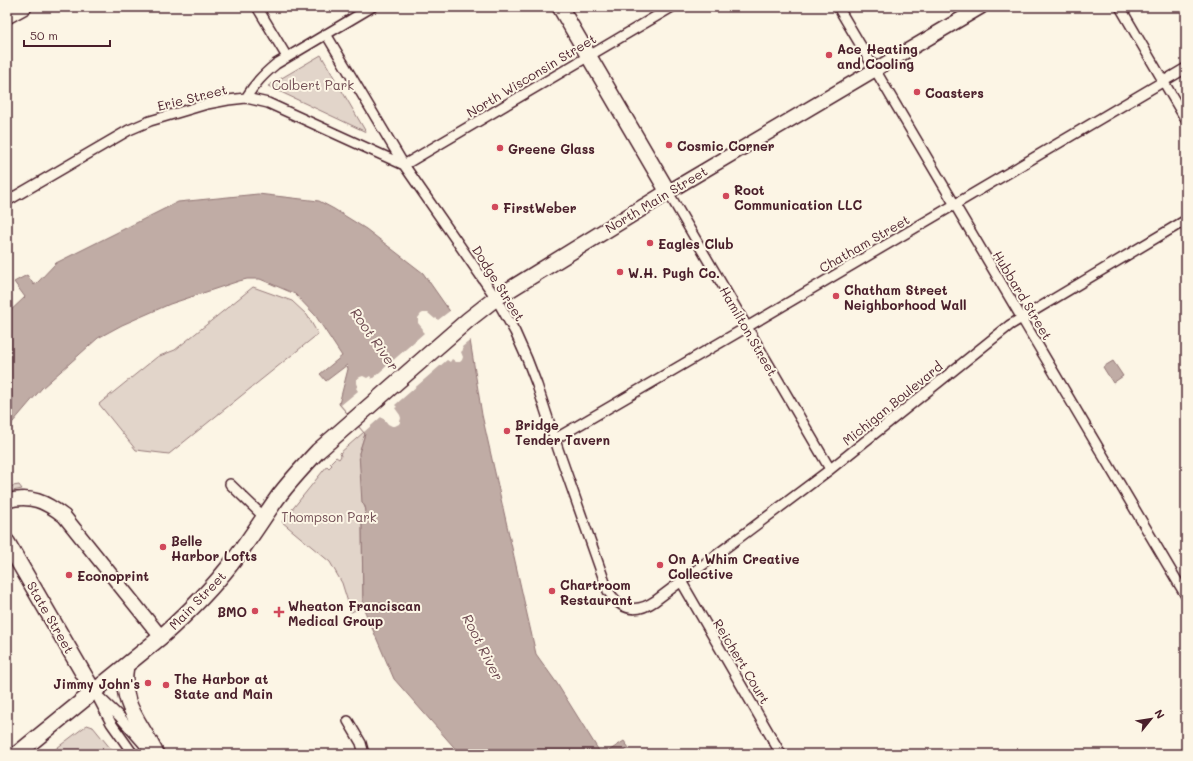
<svg xmlns="http://www.w3.org/2000/svg" width="1193" height="761" font-family="Mali,sans-serif">
  <rect width="100%" height="100%" fill="#fcf5e5"/>
  <filter id="ink" filterUnits="userSpaceOnUse"><feTurbulence type="fractalNoise" baseFrequency=".025" numOctaves="2"/><feDisplacementMap in="SourceGraphic" scale="8" xChannelSelector="R" yChannelSelector="G"/><feConvolveMatrix kernelMatrix="1 2 1 2 8 2 1 2 1" color-interpolation-filters="sRGB"/></filter>
  <g filter="url(#ink)">
    <path fill="#e2d5ca" stroke="#967a7a" d="M321,55L366,132L268,86Z
      M253,287L292,301L307,315L318,334L169,454L136,450L99,404L157,357L175,350Z
      M364,432L365,434L359,453L364,505L366,510L365,520H362L363,607L351,612L342,583L330,562L282,522L327,466L329,468L332,465L330,463L336,457L339,459L341,456L340,453Z
      M19,485L22,489L7,492V487Z
      M87,725L93,727L115,754H49Z"/>
    <path fill="#c0aca5" stroke="#917474" d="M258,194L319,201L334,209L366,229L423,273L470,340L482,415L536,654L556,682L601,754H460L394,679L363,607L362,520L365,519C365,513 368,508 362,503L359,453L365,434L339,404L348,369L347,365L326,381L320,374L342,356L315,315L295,294L260,279H247L239,281L170,304L122,325L98,338L42,388L7,429V314L25,297L14,282L27,275L34,285L38,282L56,263L178,202Z
      M1113,361L1123,376L1113,383L1103,367Z
      M624,741L629,748L619,754H604Z"/>
    <path fill="#fcf5e5" d="M451,310L472,339L462,347L463,350L461,352L463,357L462,360L460,362H456L452,359L450,362L447,360L395,405L397,407L395,408L400,415L401,418L400,422L399,424L395,426H392L388,424L384,419H383L381,417L364,432L341,405L358,391L356,388L358,386L357,383V379L360,377L363,376L367,378L370,376L372,379L424,333L422,331L423,329L418,323V318L421,314L423,313H428L435,319L436,318L438,320Z"/>
    <g fill="none" stroke-linecap="round" stroke-linejoin="round">
      <g stroke="#4a1f2b" stroke-width="12">
        <path id="street" d="M257,7L287,57
          M838,7L1186,596
          M1120,7L1186,120
          M326,34L404,165L496,298L515,332L527,359L537,385L558,449L608,591C621,610 636,614 655,601L828,471L1010,325L1186,220
          M246,98C255,83 263,75 276,64L372,7
          M404,165L672,7
          M668,192L830,469
          M7,201L129,130L150,121L207,104L228,100L246,98L268,103L404,165
          M555,439L747,327L1186,68
          M230,484L264,517
          M681,581L781,754
          M94,692L120,717L147,748
          M99,700L111,723L133,754
          M348,721L361,743L364,754"/>
      </g>
      <g stroke="#4a1f2b" stroke-width="16">
        <path id="secondary" d="M7,17L25,7
          M668,192L981,7
          M7,501C30,494 46,502 64,516L161,637"/>
      </g>
      <g stroke="#4a1f2b" stroke-width="18">
        <path id="primary" d="M7,542L94,692
          M126,666C119,705 141,722 156,754
          M17,754L161,637C188,613 213,588 234,560C250,539 263,518 278,497C290,481 304,466 318,451L468,320L496,298L668,192L560,7"/>
      </g>
      <use href="#street" stroke="#fcf5e5" stroke-width="9"/>
      <use href="#secondary" stroke="#fcf5e5" stroke-width="13"/>
      <use href="#primary" stroke="#fcf5e5" stroke-width="15"/>
    </g>
  </g>
  <g fill="#d1495b" stroke="#fcf5e5" stroke-width="1.5">
    <circle cx="829" cy="55" r="4"/>
    <circle cx="917" cy="92" r="4"/>
    <circle cx="669" cy="145" r="4"/>
    <circle cx="500" cy="148" r="4"/>
    <circle cx="726" cy="196" r="4"/>
    <circle cx="495" cy="207" r="4"/>
    <circle cx="650" cy="243" r="4"/>
    <circle cx="620" cy="272" r="4"/>
    <circle cx="836" cy="296" r="4"/>
    <circle cx="507" cy="431" r="4"/>
    <circle cx="163" cy="547" r="4"/>
    <circle cx="660" cy="565" r="4"/>
    <circle cx="69" cy="575" r="4"/>
    <circle cx="552" cy="591" r="4"/>
    <circle cx="255" cy="611" r="4"/>
    <path d="M277 606h4v4h4v4h-4v4h-4v-4h-4v-4h4z"/>
    <circle cx="148" cy="683" r="4"/>
    <circle cx="166" cy="685" r="4"/>
  </g>
  <g text-anchor="middle" dominant-baseline="central" stroke-width="4" stroke-linejoin="round" paint-order="stroke">
    <g font-size="13" font-weight="bold" fill="#4a1f2b" stroke="#fcf5e5" text-anchor="start">
      <text x="837" y="48">Ace Heating<tspan x="837" dy="15">and Cooling</tspan></text>
      <text x="925" y="92">Coasters</text>
      <text x="677" y="145">Cosmic Corner</text>
      <text x="508" y="148">Greene Glass</text>
      <text x="734" y="189">Root<tspan x="734" dy="15">Communication LLC</tspan></text>
      <text x="503" y="207">FirstWeber</text>
      <text x="658" y="243">Eagles Club</text>
      <text x="628" y="272">W.H. Pugh Co.</text>
      <text x="844" y="289">Chatham Street<tspan x="844" dy="15">Neighborhood Wall</tspan></text>
      <text x="515" y="424">Bridge<tspan x="515" dy="15">Tender Tavern</tspan></text>
      <text x="171" y="540">Belle<tspan x="171" dy="15">Harbor Lofts</tspan></text>
      <text x="668" y="558">On A Whim Creative<tspan x="668" dy="15">Collective</tspan></text>
      <text x="77" y="575">Econoprint</text>
      <text x="560" y="584">Chartroom<tspan x="560" dy="15">Restaurant</tspan></text>
      <text x="288" y="605">Wheaton Franciscan<tspan x="288" dy="15">Medical Group</tspan></text>
      <text x="247" y="611" text-anchor="end">BMO</text>
      <text x="174" y="678">The Harbor at<tspan x="174" dy="15">State and Main</tspan></text>
      <text x="140" y="683" text-anchor="end">Jimmy John's</text>
    </g>
    <g font-size="13" fill="#4a1f2b" stroke="#fcf5e5">
      <text transform="translate(531 75) rotate(-31)">North Wisconsin Street</text>
      <text transform="translate(192 97) rotate(-14)">Erie Street</text>
      <text transform="translate(656 199) rotate(-31)">North Main Street</text>
      <text transform="translate(864 243) rotate(-30)">Chatham Street</text>
      <text transform="translate(499 283) rotate(58)">Dodge Street</text>
      <text transform="translate(1023 295) rotate(59)">Hubbard Street</text>
      <text transform="translate(749 331) rotate(60)">Hamilton Street</text>
      <text transform="translate(892 403) rotate(-39)">Michigan Boulevard</text>
      <text transform="translate(197 600) rotate(-46)">Main Street</text>
      <text transform="translate(51 617) rotate(60)">State Street</text>
      <text transform="translate(742 661) rotate(59)">Reichert Court</text>
    </g>
    <g font-size="13" fill="#704c53" stroke="#fcf5e5">
      <text x="313" y="84">Colbert Park</text>
      <text x="329" y="516">Thompson Park</text>
    </g>
    <g font-size="14" font-style="italic" fill="#6d4950" stroke="#fcf5e5">
      <text transform="translate(375 339) rotate(55)">Root River</text>
      <text transform="translate(483 647) rotate(63)">Root River</text>
    </g>
  </g>
  <rect width="1193" height="761" fill="none" stroke="#fcf5e5" stroke-width="24"/>
  <rect x="12" y="12" width="1169" height="737" fill="none" stroke="#4a1f2b" stroke-width="1.5" filter="url(#ink)"/>
  <g transform="translate(1151 719) rotate(60)" stroke="#fcf5e5" stroke-width="3" paint-order="stroke">
  <path d="M0-3L7 15L0 10L-7 15Z" fill="#4a1f2b"/>
  <text y="-6" font-size="11" font-weight="bold" text-anchor="middle" fill="#4a1f2b">N</text>
  </g>
  <path d="M24 40v6h86v-6" fill="none" stroke="#4a1f2b" stroke-width="2"/>
  <text x="30" y="40" font-size="12" fill="#4a1f2b" stroke="#fcf5e5" stroke-width="3" paint-order="stroke">50 m</text>
</svg>
